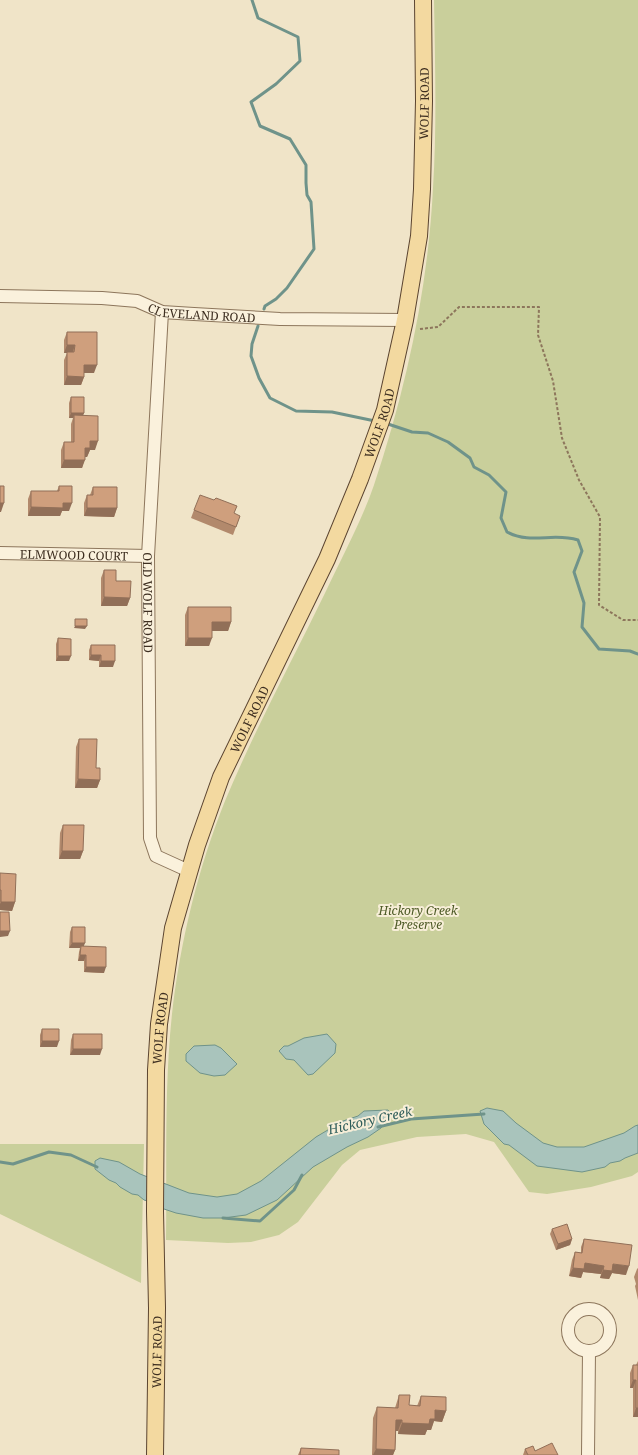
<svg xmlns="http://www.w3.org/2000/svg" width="638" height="1455" font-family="'Noto Serif',serif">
  <rect width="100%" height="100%" fill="#f0e4c8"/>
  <path fill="#c9cf9b" d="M434,0H638V1172L632,1176L591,1187L547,1194L529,1192L494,1142L466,1134L417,1137L360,1150L342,1165L298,1222L279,1235L251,1242L228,1243L166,1240C167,1165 164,1089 172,1014C180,943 198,868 225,801C255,729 292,661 326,591C342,557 362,520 374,485C406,389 428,289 433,188C437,125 435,62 434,0Z
    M0,1144H144L141,1283L0,1214Z"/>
  <path fill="#a9c4bc" stroke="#6f938a" d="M327,1034L336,1044L335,1053L313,1074L308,1075L294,1060L286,1059L279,1051L284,1046H288L304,1038Z
    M215,1045L221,1048L237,1064L225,1075L214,1076L200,1073L186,1061V1054L194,1046Z
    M487,1108L503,1111L516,1123L543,1143L557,1147H584L624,1133L635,1126L638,1125V1153L625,1158L620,1161L610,1163L605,1167L582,1172L537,1166L509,1145L504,1144L484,1124L480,1111Z
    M388,1110L393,1115L381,1128L368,1137L347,1147L313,1167L277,1200L246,1215L223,1218H203L176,1213L161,1208L158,1204L144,1200L138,1195L132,1194L120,1187L116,1183L109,1180L95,1169V1161L100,1158L119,1162L140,1174L189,1193L217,1197L237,1194L261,1181L316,1137L343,1121L358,1116L364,1111Z"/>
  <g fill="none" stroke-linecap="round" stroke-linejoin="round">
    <path stroke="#6f938a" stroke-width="3" d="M252,0L258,18L298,37L300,61L276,84L251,102L260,126L290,139L306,165V183L307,195L311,202L314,249L287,288L276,299L265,306L264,309
      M258,326L252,344L251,356L259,378L270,398L296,411L332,412L375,421
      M385,423L412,432L428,433L448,442L470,458L474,467L489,475L506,492L501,518L507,532C532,545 552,532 578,540L582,551L574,572L584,603L582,627L599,649L630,651L638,654
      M378,1127L411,1119L484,1114
      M0,1162L13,1164L49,1152L71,1155L97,1167
      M223,1218L260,1221L294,1190L302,1175"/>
    <g stroke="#8d765c" stroke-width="14">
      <g id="minor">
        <path id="s1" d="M0,296L102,298L137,301L162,312L194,314L280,319L405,320"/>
        <path id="s2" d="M162,312L148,556L150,838L156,856L189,871"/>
        <path id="s3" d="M0,553L148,556"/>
        <circle cx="589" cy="1330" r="21"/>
        <path d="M588,1455L589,1351"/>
      </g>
    </g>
    <g stroke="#5b4430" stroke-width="18">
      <g id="major">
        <path id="s4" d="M155,1455L157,1308L155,1211L156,1070L159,1024L173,928L197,845L221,777L327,559L360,479L385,410L405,320L419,236L422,189L424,101L423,0"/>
      </g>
    </g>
    <path stroke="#8d765c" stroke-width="2" stroke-dasharray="3 2" stroke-linecap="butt" d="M420,329L438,327L459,307H539L538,335L553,381L562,438L579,480L600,517L599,605L623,620H638"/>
    <use href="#minor" stroke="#faf1dc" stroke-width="12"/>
    <use href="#major" stroke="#f3d9a0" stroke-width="16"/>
  </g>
  <path fill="#b2896c" d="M67,332L94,373H84V377L81,385H64V360L67,353H64V340Z
    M71,397L84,413L83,415L95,450H90L87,457H85L82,468H61V450L64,442H71V424L73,418H69V403Z
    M59,486L69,511H62L60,516H28V499L31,491H57Z
    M93,487L117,508L114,517L84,516V503L87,495H90Z
    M214,500L234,514L240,516L233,535L191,518L194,510Z
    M104,570L116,581L130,598L127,606H101V578Z
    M188,607L231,622L228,631H212L209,646H185V615Z
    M58,638L69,661H56V644Z
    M91,645L113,667H99V661L89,660V650Z
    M79,739L96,768L100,780L97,788H75L76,747Z
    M63,825L83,851L80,859H59L60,833Z
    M0,873L15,902L12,911L0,910Z
    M72,927L84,946L104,973L84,972V961H78L79,952L80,948H69L70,932Z
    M42,1029L57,1047H40V1035Z
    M73,1034L100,1055H70L71,1040Z
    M552,1229L572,1239L570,1245L556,1250L550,1234Z
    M584,1239L626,1275L612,1273L609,1279L600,1278L601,1274L583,1272L581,1278L569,1276L572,1260L575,1252L581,1253V1247Z
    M638,1268V1300L635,1286L636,1284L634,1277L637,1269Z
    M638,1361V1417H633V1388H630V1373L633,1365H636Z
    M399,1395L409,1405L417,1406L421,1396L446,1411L442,1422L434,1421L431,1430H427L425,1435L398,1434V1431H396L395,1450L393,1455H372L373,1418L377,1407L395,1408Z
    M301,1448L339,1455H298Z
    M525,1449L535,1451L558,1455H523Z"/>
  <path fill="#916f58" d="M67,345H75L72,354L67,352V353H64Z
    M84,365H97L94,373H81Z
    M67,376L84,377L81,385H64Z
    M71,413H84L82,418L74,415L73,418H69Z
    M90,441H98L95,450H90L87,457H82L85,448Z
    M64,460H85L82,468H61Z
    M0,503H4L1,512H0Z
    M63,503H72L69,511H62L60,516H28L31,507Z
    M87,508H117L114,517L84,516Z
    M104,597L130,598L127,606H101Z
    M212,622H231L228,631H209Z
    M75,626H87L85,629L74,628Z
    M188,638H212L209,646H185Z
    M91,655H101L99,661L89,660Z
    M58,656H71L69,661H56Z
    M101,661H115L113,667H99Z
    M78,779L100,780L97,788H75Z
    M62,851H83L80,859H59Z
    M1,902H15L12,911L0,910V904Z
    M0,931H10L8,936L0,937Z
    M72,943H85L83,948L81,946L80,948H69Z
    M80,955H86L84,961H78Z
    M86,967H106L104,973L84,972Z
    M42,1041H59L57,1047H40Z
    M73,1049H102L100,1055H70Z
    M572,1239L570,1245L556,1250L558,1244Z
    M585,1263L604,1266L601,1274L583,1272L581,1278L569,1276L573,1268Z
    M613,1264L629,1266L626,1275L612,1273L609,1279L600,1278L603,1270Z
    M633,1380H636L633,1388H630Z
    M636,1408H638V1417H633Z
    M435,1410L446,1411L442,1422L434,1421L431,1430H427L425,1435L398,1434L402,1423L430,1419Z
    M396,1420H402L398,1431H392Z
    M376,1449L395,1450L393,1455H373Z"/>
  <path fill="#cf9f7d" stroke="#916f58" d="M67,332H97V365H84V377L67,376V352H74L75,345H67Z
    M71,397H84V413H71Z
    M74,415L98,416V441H90V448H85V460H64V442H74Z
    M0,486H4V503H0Z
    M59,486H72V503H63V508L31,507V491H59Z
    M93,487H117V508H87V495H93Z
    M200,495L214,500L216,498L237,506L234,513L240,516L236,527L194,510Z
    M104,570H116V581H131L130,598L104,597Z
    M188,607H231V622H212V638H188Z
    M75,619H87V626H75Z
    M58,638L71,639V656H58Z
    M91,645H115V661H101V655H91Z
    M79,739H97L96,768H100V780L78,779Z
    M63,825H84L83,851H62Z
    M0,873L16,874L15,902H1V890H0Z
    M0,912H9L10,931H0Z
    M72,927H85V943H72Z
    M81,946L106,947V967H86V955H80Z
    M42,1029H59V1041H42Z
    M73,1034H102V1049H73Z
    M567,1224L572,1239L558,1244L552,1229Z
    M584,1239L632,1245L629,1266L613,1264L612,1271L603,1270L604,1266L585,1263L584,1269L573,1268L575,1252L582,1253Z
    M633,1365H638V1408H636V1380H633Z
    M399,1395H410L409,1405L420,1406L421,1396L446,1397V1411L435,1410V1419H430L429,1424L402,1423V1420H396L395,1450L376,1449L377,1407L398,1408Z
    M552,1443L558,1455H528L525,1449L533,1446L535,1451Z
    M301,1448L339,1450V1455H300Z"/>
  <g text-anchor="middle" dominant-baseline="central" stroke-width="4" stroke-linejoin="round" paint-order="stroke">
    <g font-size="12" fill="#3d2e20" stroke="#f7eed8">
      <text stroke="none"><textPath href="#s4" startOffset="1399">WOLF ROAD</textPath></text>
      <text stroke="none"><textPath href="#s1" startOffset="204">CLEVELAND ROAD</textPath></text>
      <text stroke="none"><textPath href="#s4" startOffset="1075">WOLF ROAD</textPath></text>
      <text stroke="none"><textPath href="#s3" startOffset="74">ELMWOOD COURT</textPath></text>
      <text stroke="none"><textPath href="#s2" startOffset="291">OLD WOLF ROAD</textPath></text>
      <text stroke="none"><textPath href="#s4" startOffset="751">WOLF ROAD</textPath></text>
      <text stroke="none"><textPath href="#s4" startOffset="427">WOLF ROAD</textPath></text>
      <text stroke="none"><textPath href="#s4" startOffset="103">WOLF ROAD</textPath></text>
    </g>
    <g font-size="12" font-style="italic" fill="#4d5a26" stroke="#f7eed8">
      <text x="418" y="910">Hickory Creek<tspan x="418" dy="14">Preserve</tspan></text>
    </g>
    <g font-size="13" font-style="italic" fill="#2f5d5a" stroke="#f7eed8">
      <text transform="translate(370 1120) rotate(-13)">Hickory Creek</text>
    </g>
  </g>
</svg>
